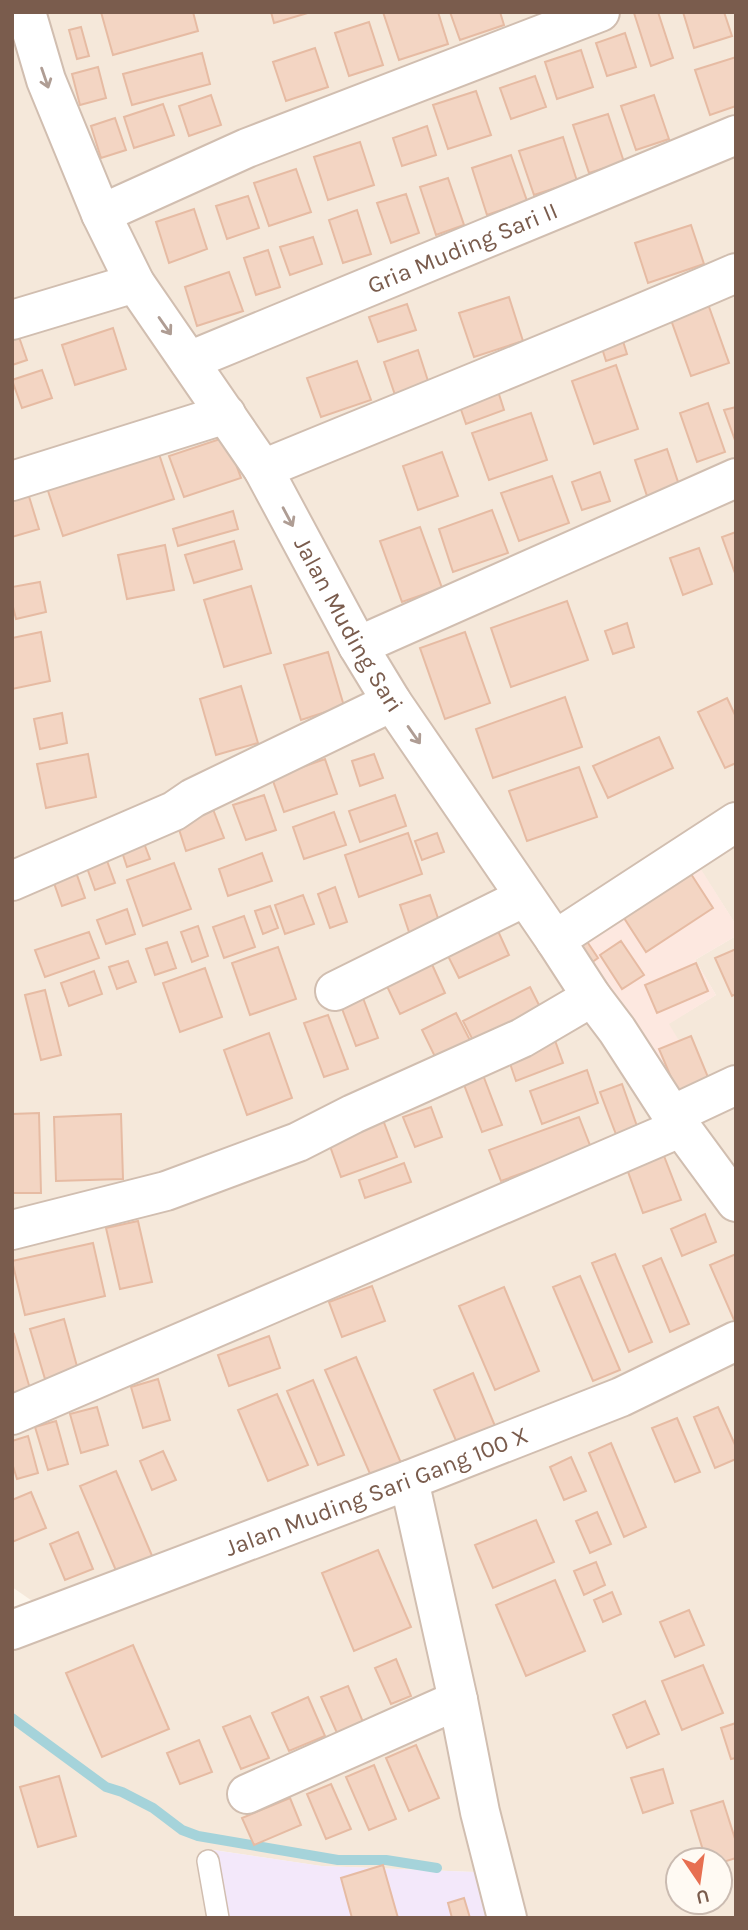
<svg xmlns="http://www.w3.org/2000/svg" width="748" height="1930" font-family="Karla,sans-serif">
  <rect width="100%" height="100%" fill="#fdf6ec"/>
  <path fill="#f5e8da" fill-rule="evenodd" d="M12,12H736V925L699,867L668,1024L716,995L695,960L736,936V1918H487L475,1872L321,1866L214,1850L224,1918H12V1645L64,1623L12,1587ZM678,1860H720V1902H678Z"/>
  <path fill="#fde8e0" d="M699,866L736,925V936L695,960L716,995L669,1024L712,1095L660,1127L554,955Z"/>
  <path fill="#f3e8fa" d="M213,1850L322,1866L475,1872L487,1918H224Z"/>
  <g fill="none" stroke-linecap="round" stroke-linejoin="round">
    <path stroke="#a5d3da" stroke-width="10" d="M12,1718L106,1787L122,1792L153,1808L182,1830L198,1836L338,1860H386L437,1868"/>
  </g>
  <path fill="#f3d5c3" stroke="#e6bba3" stroke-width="2" d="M101,12H193L198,31L113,55Z
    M271,12H311L274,23Z
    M383,12H438L448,44L399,60Z
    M450,12H500L504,25L460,40Z
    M637,12H658L673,58L651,66L634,13Z
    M683,12H724L732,36L694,48Z
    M369,22L383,65L349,76L335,33Z
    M81,27L89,56L77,59L69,30Z
    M625,33L636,67L607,76L596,43Z
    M315,48L328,87L286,101L273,62Z
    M581,50L593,87L557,99L545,62Z
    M202,53L210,84L132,105L123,74Z
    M736,57V106L710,115L695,70Z
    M98,67L106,98L80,105L72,74Z
    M535,76L546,107L511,119L500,88Z
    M476,91L491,135L448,149L433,105Z
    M211,95L221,125L189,136L179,106Z
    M654,95L669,139L636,150L621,106Z
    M163,104L174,135L134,148L124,117Z
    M608,114L624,162L589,173L573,125Z
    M115,118L126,150L101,158L91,126Z
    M427,126L436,155L402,166L393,138Z
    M563,137L577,181L534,195L519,151Z
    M360,142L374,185L328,200L314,157Z
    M511,155L527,201L487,215L472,168Z
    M296,169L311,212L269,226L254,183Z
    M448,178L464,225L436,235L420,187Z
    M406,194L419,233L391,243L377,203Z
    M248,196L259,228L227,239L216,206Z
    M194,209L207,249L169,263L156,222Z
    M357,210L371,254L343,263L329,220Z
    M691,225L704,264L648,283L635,243Z
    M313,237L322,264L290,275L280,247Z
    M268,250L280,287L256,295L244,258Z
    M229,272L243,311L197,326L185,287Z
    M509,297L523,341L474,357L459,313Z
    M407,304L416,330L378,342L369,317Z
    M708,304L729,363L691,376L670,317Z
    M113,328L126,369L75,385L62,345Z
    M19,337L27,360L12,365V339Z
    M622,338L627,354L606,361L601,345Z
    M418,350L429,384L395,395L384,362Z
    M357,361L371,400L321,417L307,378Z
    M616,365L638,429L594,444L572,381Z
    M42,370L52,398L22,408L12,380Z
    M497,388L504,410L466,424L458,401Z
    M708,403L725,452L697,462L680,413Z
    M736,407V443L724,410Z
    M531,413L547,460L489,480L472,433Z
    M226,437L241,478L184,497L169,456Z
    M157,448L174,499L63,536L46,485Z
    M667,449L679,485L647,496L635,460Z
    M442,452L458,496L418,510L403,466Z
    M600,472L610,501L582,510L572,482Z
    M552,476L569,523L519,541L501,493Z
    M27,490L39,529L12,537V494Z
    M492,510L508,553L453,572L439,529Z
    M233,511L238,529L178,546L173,529Z
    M420,527L442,588L402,602L380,541Z
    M736,532V576L722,537Z
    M234,541L242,569L194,583L185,555Z
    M165,545L174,590L127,599L118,555Z
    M699,548L712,584L683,595L670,558Z
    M40,582L46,612L16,619L12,603V587Z
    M251,586L271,653L224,667L204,600Z
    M567,601L588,660L511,687L491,628Z
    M627,623L634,647L613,654L605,631Z
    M41,632L50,681L12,689V638Z
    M465,632L490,703L445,719L420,648Z
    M328,652L344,706L301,720L284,665Z
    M241,686L258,743L216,755L200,699Z
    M565,697L582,747L493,778L476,729Z
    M727,698L736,717V763L725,768L698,712Z
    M62,713L67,743L40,749L34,719Z
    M659,737L673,768L608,798L593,766Z
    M88,754L96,797L46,808L37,764Z
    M374,754L383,778L360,786L352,761Z
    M325,759L337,794L284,812L272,778Z
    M579,767L597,817L527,841L509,791Z
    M264,795L276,830L246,840L233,805Z
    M395,795L406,826L360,842L349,811Z
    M211,804L224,838L186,851L175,817Z
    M334,812L346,845L304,859L293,827Z
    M408,833L422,874L359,897L345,855Z
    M437,833L444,852L422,860L415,841Z
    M142,838L150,859L127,867L120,846Z
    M102,847L115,883L95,890L82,854Z
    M262,853L272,881L228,896L219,869Z
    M71,858L85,898L62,906L48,866Z
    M174,863L191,909L143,926L127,880Z
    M691,874L713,908L646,952L624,918Z
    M335,887L347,922L330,928L318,894Z
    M303,895L314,924L285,934L275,905Z
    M430,895L440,924L410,935L400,905Z
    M270,906L278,928L263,934L255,911Z
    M127,909L135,934L106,944L97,920Z
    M244,916L255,947L224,958L213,927Z
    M198,926L208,956L192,962L181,932Z
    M498,931L509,955L459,978L448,956Z
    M89,932L99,958L45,977L35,950Z
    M586,940L598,958L581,970L568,952Z
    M621,941L644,975L622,989L600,955Z
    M167,942L176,968L155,975L146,949Z
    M278,947L296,999L250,1015L232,963Z
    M736,949V994L732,996L715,958Z
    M430,960L445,993L400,1014L385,982Z
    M128,961L136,982L117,989L109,967Z
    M696,963L708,991L657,1013L645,985Z
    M205,968L222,1017L180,1032L163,983Z
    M94,971L102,994L69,1006L61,983Z
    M530,987L546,1019L479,1052L463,1021Z
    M45,990L61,1055L41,1060L25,995Z
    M363,998L378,1038L356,1046L341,1006Z
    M456,1013L476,1052L441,1069L422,1030Z
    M328,1015L348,1069L324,1077L304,1023Z
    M552,1032L563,1063L516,1081L505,1049Z
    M269,1033L292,1098L247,1115L224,1050Z
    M691,1036L710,1082L679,1096L659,1049Z
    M587,1070L598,1103L542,1124L530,1091Z
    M483,1075L502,1125L482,1132L463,1082Z
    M622,1084L638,1129L617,1137L600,1092Z
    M431,1107L442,1137L415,1147L403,1117Z
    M380,1112L397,1157L341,1177L325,1132Z
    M39,1113L41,1193H12V1114Z
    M121,1114L123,1179L56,1181L54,1117Z
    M579,1117L591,1148L501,1181L489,1150Z
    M664,1156L681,1200L643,1213L627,1169Z
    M404,1163L411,1182L365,1198L359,1180Z
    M705,1214L716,1242L682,1256L671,1229Z
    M138,1221L152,1282L120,1289L106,1228Z
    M93,1243L105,1296L25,1315L12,1261Z
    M615,1254L652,1342L629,1352L592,1263Z
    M736,1254V1319L734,1320L710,1265Z
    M661,1258L689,1324L670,1332L643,1266Z
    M580,1276L620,1370L593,1381L553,1287Z
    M372,1286L385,1321L342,1337L329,1302Z
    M504,1287L539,1371L495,1390L459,1306Z
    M64,1319L78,1370L45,1379L30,1329Z
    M14,1334L33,1399L12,1405V1335Z
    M269,1336L280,1368L229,1386L218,1355Z
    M356,1357L404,1470L374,1483L325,1370Z
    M473,1373L495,1426L457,1443L434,1390Z
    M158,1379L170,1420L143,1428L131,1387Z
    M313,1380L344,1455L318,1465L287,1391Z
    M277,1394L308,1465L268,1481L238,1410Z
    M97,1407L108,1445L81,1453L70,1414Z
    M718,1407L736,1447V1459L715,1468L694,1417Z
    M677,1418L700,1472L675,1482L652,1428Z
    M56,1421L68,1464L48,1470L35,1427Z
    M28,1436L38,1473L17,1479L12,1463V1441Z
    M611,1443L646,1527L624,1537L589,1453Z
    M163,1451L176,1480L152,1490L140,1461Z
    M571,1457L586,1491L564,1500L550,1467Z
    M116,1471L153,1558L117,1573L80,1486Z
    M31,1492L46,1528L12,1542V1500Z
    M597,1512L611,1544L590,1553L576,1521Z
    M536,1520L554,1562L493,1588L475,1545Z
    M78,1532L93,1569L65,1580L50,1544Z
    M378,1550L411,1627L354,1651L322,1573Z
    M596,1562L605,1585L584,1595L574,1571Z
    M555,1580L585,1651L526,1676L496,1605Z
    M612,1592L621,1614L603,1622L594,1600Z
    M689,1610L704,1645L675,1657L660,1622Z
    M133,1645L169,1729L102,1757L66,1673Z
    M396,1659L411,1696L391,1704L375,1668Z
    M703,1665L723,1713L682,1730L662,1681Z
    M348,1686L363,1722L337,1733L321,1697Z
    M308,1697L325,1736L289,1751L272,1713Z
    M645,1701L659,1734L627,1748L613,1715Z
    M250,1716L269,1758L241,1769L223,1727Z
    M736,1723V1758L731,1759L721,1728Z
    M199,1740L212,1772L180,1784L167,1753Z
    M416,1745L439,1798L409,1811L386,1758Z
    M374,1765L396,1819L369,1830L346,1777Z
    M663,1769L673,1803L643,1813L631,1778Z
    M59,1776L76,1836L38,1847L20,1787Z
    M331,1784L351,1829L326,1839L307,1794Z
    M290,1798L301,1825L254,1845L242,1818Z
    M723,1801L736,1842V1858L720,1863V1860H706L691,1811Z
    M383,1865L398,1918H352L341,1878Z
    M464,1898L470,1918H452L448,1903Z"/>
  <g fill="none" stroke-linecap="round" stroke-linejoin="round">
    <g stroke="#d1beb0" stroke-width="24">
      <path id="lane" d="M208,1861L218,1918"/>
    </g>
    <g stroke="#d1beb0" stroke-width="42">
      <g id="street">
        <path id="s1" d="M26,12L46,80L101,214L135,283L263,469L358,646L392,702L555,940L592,997L617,1030L672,1115L736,1202"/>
        <path d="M101,214L247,148L600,12"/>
        <path d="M12,320L135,283"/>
        <path id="s2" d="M189,361L736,135"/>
        <path d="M263,469C421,404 579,341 736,273"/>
        <path d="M12,481L226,414"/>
        <path d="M358,646L736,478"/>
        <path d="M12,881L174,811L193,798L392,702"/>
        <path d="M555,940L736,822"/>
        <path d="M335,991L525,897"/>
        <path d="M672,1115L736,1085"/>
        <path d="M12,1230L166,1191L298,1142L353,1114L522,1038L592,997"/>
        <path d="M12,1415L682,1127"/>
        <path d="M409,1480L458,1700L480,1812L507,1918"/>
        <path id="s3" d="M12,1630L409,1480L621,1397L736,1341"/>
        <path d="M247,1794L458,1700"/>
      </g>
    </g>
    <use href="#lane" stroke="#fff" stroke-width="21"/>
    <use href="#street" stroke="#fff" stroke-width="38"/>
  </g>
  <defs><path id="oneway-shaft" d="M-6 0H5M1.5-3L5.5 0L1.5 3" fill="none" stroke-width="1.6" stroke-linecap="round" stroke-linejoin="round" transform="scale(1.75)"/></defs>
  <g stroke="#af9d94">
    <use href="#oneway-shaft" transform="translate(45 78) rotate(71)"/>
    <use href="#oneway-shaft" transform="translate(165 326) rotate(55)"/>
    <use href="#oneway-shaft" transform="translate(288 517) rotate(62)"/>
    <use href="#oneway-shaft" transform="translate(414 735) rotate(55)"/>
  </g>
  <g text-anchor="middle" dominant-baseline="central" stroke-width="6" stroke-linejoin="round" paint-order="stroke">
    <g font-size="24" fill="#7a5c4d" stroke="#fffaf3">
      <text stroke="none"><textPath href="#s2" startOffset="296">Gria Muding Sari II</textPath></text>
      <text stroke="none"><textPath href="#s1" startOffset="696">Jalan Muding Sari</textPath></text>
      <text stroke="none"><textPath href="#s3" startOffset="390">Jalan Muding Sari Gang 100 X</textPath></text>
    </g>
  </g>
  <rect width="748" height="1930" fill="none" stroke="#7a5c4d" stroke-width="28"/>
  <g transform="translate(699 1881) rotate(167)"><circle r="33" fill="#fffaf3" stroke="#cabbb1" stroke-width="2"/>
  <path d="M0-5L12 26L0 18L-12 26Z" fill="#e76f51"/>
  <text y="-10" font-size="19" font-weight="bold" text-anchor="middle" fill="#7a5c4d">U</text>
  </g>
</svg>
